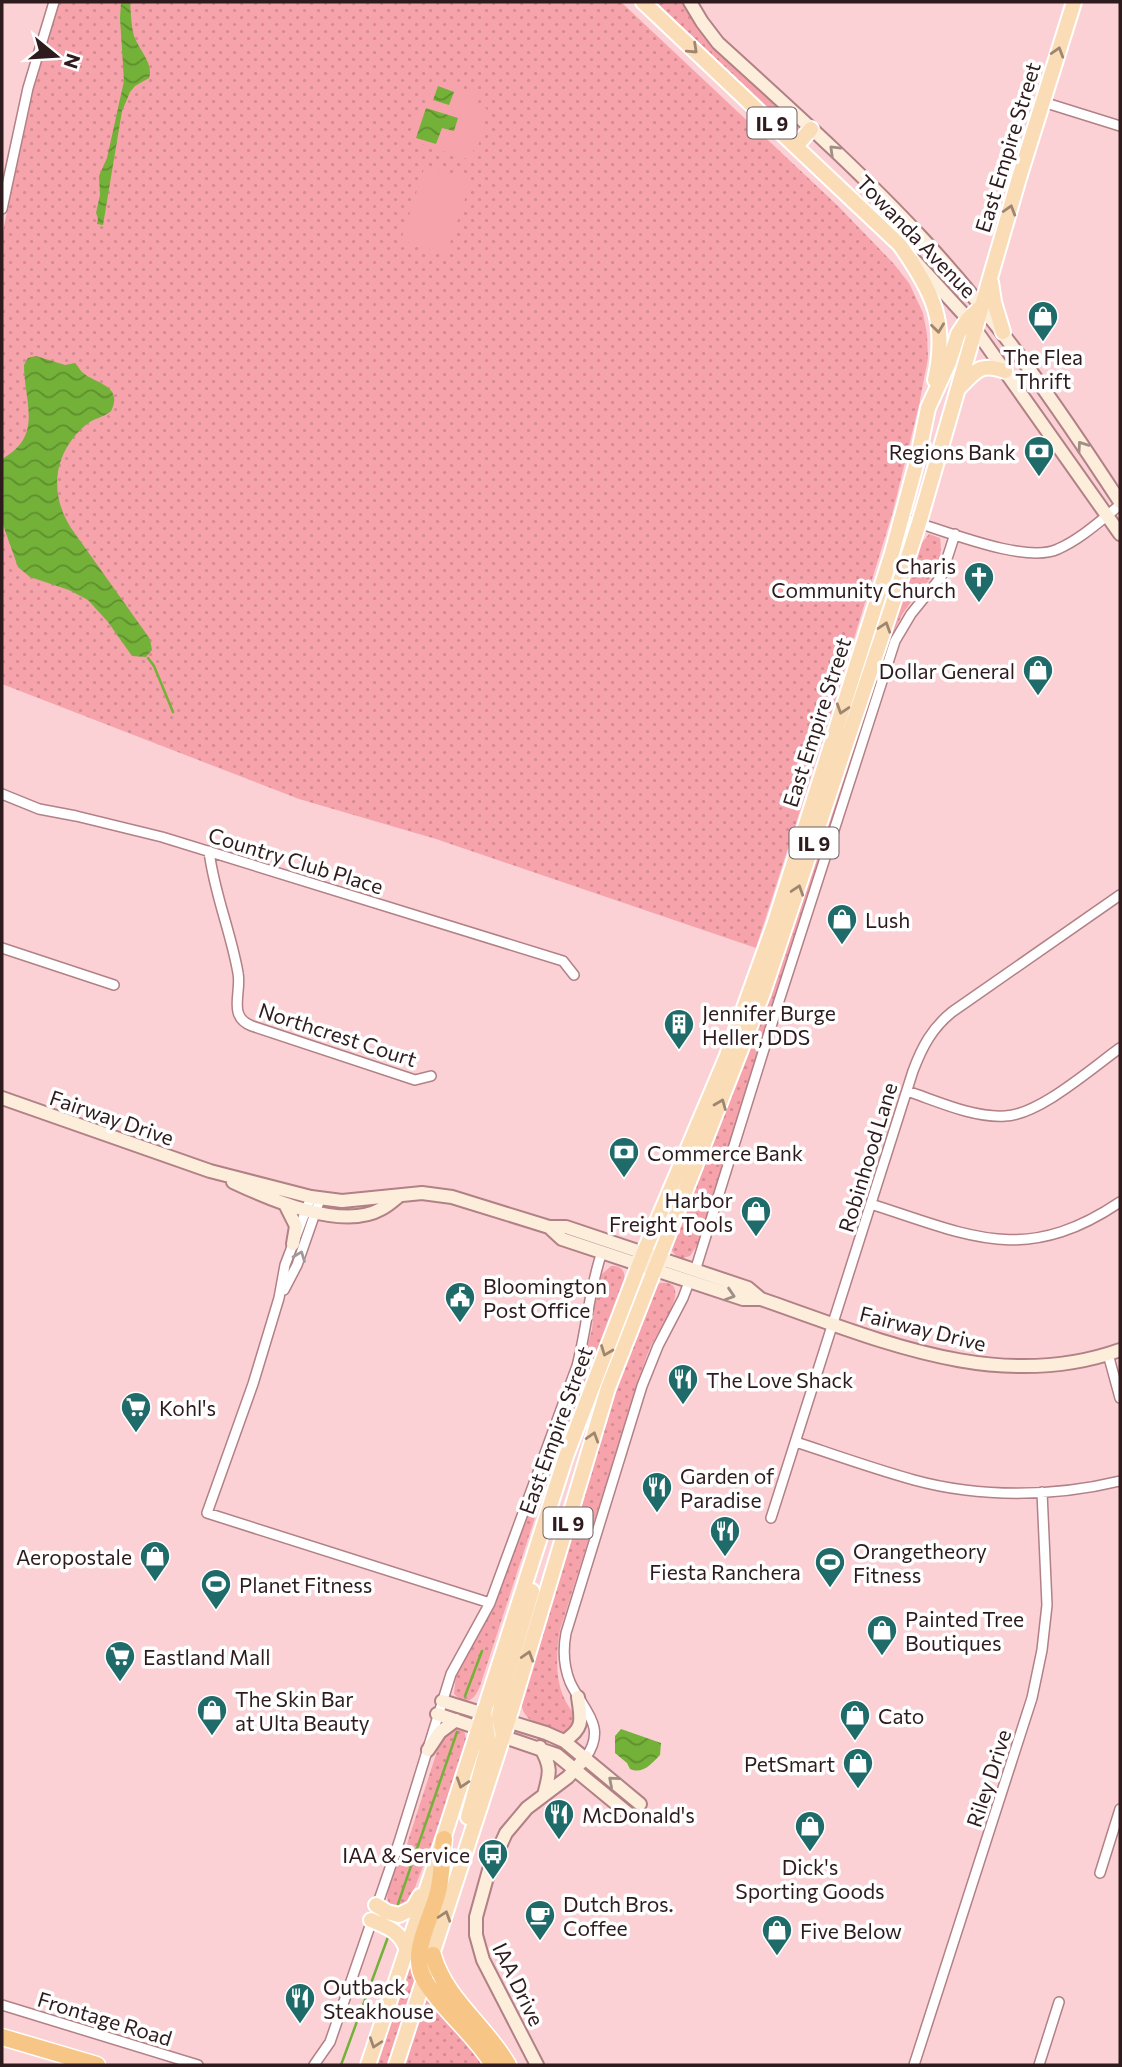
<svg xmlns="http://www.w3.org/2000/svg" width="1122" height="2067" font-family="Commissioner,sans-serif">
  <defs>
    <pattern id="grass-dots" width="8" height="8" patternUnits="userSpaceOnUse" patternTransform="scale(1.75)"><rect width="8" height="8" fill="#f6a3ab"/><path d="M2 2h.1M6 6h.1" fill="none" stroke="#d38c93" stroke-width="1.8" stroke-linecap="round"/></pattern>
    <pattern id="water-waves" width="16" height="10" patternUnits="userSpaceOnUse" patternTransform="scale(1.75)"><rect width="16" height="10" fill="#73b138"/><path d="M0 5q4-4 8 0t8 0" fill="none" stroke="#5f8f2f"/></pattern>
  </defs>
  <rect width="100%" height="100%" fill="#fbd1d5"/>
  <path fill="url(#grass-dots)" d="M59,2H621L838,206L893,263L909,283L923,313L927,334L928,358L919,405L893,511L826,730L756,948L436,839L299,799L2,684V236L31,93Z
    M656,2H685L701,27L795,123L800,130L799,132L791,129Z
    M929,534L940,538C945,569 925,584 908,606C901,615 897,626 892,636L770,1012L698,1244L690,1256L679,1259L671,1250L672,1240L766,1002L916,550Z
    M611,1266C626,1265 626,1277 623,1288L562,1449L544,1490L480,1686C476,1695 473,1702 462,1701L454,1694L456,1674L495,1606L581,1371L592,1329L596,1288L602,1274Z
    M660,1283C695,1279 660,1329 654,1340C649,1349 646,1358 643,1367L560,1630C556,1650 555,1679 564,1698C567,1705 572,1711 576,1717L575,1727L565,1733C546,1727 522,1724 521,1701L616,1385L653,1289Z
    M453,1726L464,1730L467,1743L453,1788L415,1887L407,1905L402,1910L390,1906L387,1898L389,1884L407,1844L441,1739Z
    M408,1965L412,1967L417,1987L389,2065H373Z
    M427,1997L468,2041L485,2065H402Z"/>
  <path fill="#f6a3ab" d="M441,81L480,95L477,106L487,109L483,123L485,124L477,149H474L472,156L468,155L467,159L412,141L413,137L409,135L420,103L425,104L433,85Z
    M425,166L471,181L446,255L401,240Z"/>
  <path fill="url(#water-waves)" d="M121,2H130C131,13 131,25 134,36C139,50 154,64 149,78L135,86L130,92L122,111L103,225L97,224L98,218L96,213L100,195L99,176L107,158L124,81L120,18Z
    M438,86L454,92L449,105L433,100Z
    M426,108L458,118L454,131L442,128L436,144L416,138Z
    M36,356L65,365L75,363C78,366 79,369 82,372C95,384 124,385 111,411C103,418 94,418 87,424C54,451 48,492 71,528L150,639L152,650L146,657L132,656L108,622L88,600L69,590L30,577L18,567L2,522V459C44,436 24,402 24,365L28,358Z
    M621,1729L661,1743L660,1755C652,1763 643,1775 630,1769L627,1763L615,1753V1736Z"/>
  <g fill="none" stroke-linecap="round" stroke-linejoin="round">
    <path stroke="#73b138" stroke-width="2.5" d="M148,658L154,666L173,712
      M465,1696L482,1651
      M398,1904L457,1732
      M341,2065L388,1937"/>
    <g stroke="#b18186" stroke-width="12">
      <path id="street" d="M1043,102L1120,126
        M2,209L28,88L54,2
        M902,518C939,528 1025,565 1058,549C1081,539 1101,520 1120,505
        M2,794L39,809L76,816L162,837L563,961L574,975
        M209,851C214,893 231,932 238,973C242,992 227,1017 252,1026L415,1080L431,1076
        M2,948L114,985
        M907,1091C937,1101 973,1118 1005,1116C1039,1115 1092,1068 1120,1048
        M311,1197L285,1265L279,1298L253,1384L207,1513L490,1603
        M871,1204C970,1236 1025,1266 1120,1202
        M695,1271L778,1004L895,641L911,614L941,577L955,534
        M284,1290L297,1265L320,1199
        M1108,1354L1120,1398
        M796,1442C835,1455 874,1469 914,1480C980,1498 1054,1497 1120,1481
        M771,1518L913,1071C922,1047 932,1028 952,1012L1120,895
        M586,1757C608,1726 582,1709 570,1682C564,1667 563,1649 566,1633L642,1386L658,1346L683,1298L689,1282
        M1100,1873L1120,1809
        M2,2005L198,2065
        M314,2065L330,2042L399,1842L451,1674L490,1603L577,1366C587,1328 589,1289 602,1252
        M914,2065L1032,1698L1042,1650L1047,1605L1042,1492
        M1039,2065L1059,2002"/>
    </g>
    <g stroke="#b18186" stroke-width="16">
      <path id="secondary" d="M690,2L702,22L718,43C787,106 858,169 922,238C997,318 1060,410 1120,502
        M915,261L968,319L1120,534
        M2,1098L210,1171L311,1197L342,1201L422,1193L452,1197L549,1227H566L748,1288L761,1299
        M233,1182C269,1199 342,1231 381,1209C388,1206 394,1200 399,1196
        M285,1204L296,1226L293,1244
        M549,1227L562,1239L743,1299H761C877,1339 997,1394 1120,1350
        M442,1701L546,1733L564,1741L640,1804
        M437,1714L557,1755L630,1815
        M564,1741C585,1728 581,1719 578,1697
        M540,1747C552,1767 550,1773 544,1795
        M428,1750L440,1732L456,1720
        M537,2065L483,1960L476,1935V1917L489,1870L506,1833L527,1808L568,1777L586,1757"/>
    </g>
    <g stroke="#fff" stroke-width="18">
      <path id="primary" d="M643,2L900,245C933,292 948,322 935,380
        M796,146L811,129
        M991,282L994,302L1003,332
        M960,387C977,369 981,363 1005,371
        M503,1734L499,1718L503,1689L532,1591
        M468,1817L486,1752L488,1739L485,1718
        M376,1905L387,1912L399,1915L413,1908L420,1896
        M371,1920C388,1927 402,1932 407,1951
        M368,2065L430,1880L566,1456L644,1252L726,1058L775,922L892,553L917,461L928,408L949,362L958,334L968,319L981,307
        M396,2065L508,1721L608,1388L763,993L897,591L919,523L1019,178L1074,2"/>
    </g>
    <g stroke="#fff" stroke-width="19">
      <path id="highway" d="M444,1839C442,1855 442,1872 439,1887C434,1916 407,1953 425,1981C444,2012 475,2034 493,2065
        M433,1955C445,1999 486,2026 508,2065
        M2,2037L97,2065"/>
    </g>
    <use href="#street" stroke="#fff" stroke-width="9"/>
    <use href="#secondary" stroke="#fdeedb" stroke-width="12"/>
    <use href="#primary" stroke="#faddb6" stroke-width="14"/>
    <use href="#highway" stroke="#f7c686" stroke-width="16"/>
  </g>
  <defs><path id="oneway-chevron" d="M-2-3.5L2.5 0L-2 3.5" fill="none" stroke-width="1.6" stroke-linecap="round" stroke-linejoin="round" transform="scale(1.75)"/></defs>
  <g stroke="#9e8671">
    <use href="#oneway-chevron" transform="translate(693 49) rotate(43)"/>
    <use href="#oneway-chevron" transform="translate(1058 52) rotate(-73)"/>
    <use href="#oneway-chevron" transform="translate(1010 210) rotate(-73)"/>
    <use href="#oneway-chevron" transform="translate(938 328) rotate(83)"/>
    <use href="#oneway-chevron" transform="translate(885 627) rotate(-72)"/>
    <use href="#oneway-chevron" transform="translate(842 709) rotate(108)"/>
    <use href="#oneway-chevron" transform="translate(798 890) rotate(-72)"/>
    <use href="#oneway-chevron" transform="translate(721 1104) rotate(-68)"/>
    <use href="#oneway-chevron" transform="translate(606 1351) rotate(111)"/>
    <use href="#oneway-chevron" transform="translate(593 1437) rotate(-73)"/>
    <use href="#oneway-chevron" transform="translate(528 1656) rotate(-73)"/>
    <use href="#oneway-chevron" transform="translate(462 1783) rotate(108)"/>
    <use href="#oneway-chevron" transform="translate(445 1916) rotate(-72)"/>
    <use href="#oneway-chevron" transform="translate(375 2043) rotate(109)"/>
  </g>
  <g stroke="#a08f86">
    <use href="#oneway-chevron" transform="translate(834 150) rotate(-136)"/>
    <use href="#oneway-chevron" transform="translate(1082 446) rotate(-125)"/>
    <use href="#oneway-chevron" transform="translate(730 1295) rotate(18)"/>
    <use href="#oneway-chevron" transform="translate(613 1781) rotate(-139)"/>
  </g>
  <use stroke="#a19899" href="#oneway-chevron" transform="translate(300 1256) rotate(-69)"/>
  <defs>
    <g id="shop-pin" transform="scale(1.575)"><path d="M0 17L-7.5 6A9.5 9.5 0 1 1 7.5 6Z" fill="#1f6b69" stroke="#fff"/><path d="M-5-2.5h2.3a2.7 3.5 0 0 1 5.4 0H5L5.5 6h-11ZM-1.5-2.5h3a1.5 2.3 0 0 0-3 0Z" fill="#fff"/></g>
    <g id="bank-pin" transform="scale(1.575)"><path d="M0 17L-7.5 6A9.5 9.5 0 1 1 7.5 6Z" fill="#1f6b69" stroke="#fff"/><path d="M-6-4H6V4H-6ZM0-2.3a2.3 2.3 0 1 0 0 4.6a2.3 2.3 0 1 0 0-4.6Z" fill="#fff"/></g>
    <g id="church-pin" transform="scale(1.575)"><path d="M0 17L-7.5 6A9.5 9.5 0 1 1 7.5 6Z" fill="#1f6b69" stroke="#fff"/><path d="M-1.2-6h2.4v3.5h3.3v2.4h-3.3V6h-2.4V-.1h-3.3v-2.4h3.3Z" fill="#fff"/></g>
    <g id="building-pin" transform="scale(1.575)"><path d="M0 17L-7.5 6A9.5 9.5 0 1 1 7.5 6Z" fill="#1f6b69" stroke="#fff"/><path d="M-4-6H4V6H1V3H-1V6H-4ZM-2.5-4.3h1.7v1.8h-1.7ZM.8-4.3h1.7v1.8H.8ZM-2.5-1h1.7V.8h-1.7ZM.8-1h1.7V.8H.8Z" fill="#fff"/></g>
    <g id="civic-pin" transform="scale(1.575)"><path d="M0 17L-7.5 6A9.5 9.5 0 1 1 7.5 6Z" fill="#1f6b69" stroke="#fff"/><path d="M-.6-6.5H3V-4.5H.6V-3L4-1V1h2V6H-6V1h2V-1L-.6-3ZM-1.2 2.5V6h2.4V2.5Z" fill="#fff"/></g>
    <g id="restaurant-pin" transform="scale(1.575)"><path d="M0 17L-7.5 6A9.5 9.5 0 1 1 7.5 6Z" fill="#1f6b69" stroke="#fff"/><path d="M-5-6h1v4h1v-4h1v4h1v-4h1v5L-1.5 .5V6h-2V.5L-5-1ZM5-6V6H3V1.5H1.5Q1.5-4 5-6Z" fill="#fff"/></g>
    <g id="supermarket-pin" transform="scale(1.575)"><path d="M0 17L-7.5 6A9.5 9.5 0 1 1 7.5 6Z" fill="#1f6b69" stroke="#fff"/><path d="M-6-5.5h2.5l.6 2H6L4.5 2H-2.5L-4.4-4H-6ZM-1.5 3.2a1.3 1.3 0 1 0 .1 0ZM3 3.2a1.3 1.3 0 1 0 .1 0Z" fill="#fff"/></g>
    <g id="stadium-pin" transform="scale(1.575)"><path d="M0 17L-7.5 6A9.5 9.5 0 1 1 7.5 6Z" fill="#1f6b69" stroke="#fff"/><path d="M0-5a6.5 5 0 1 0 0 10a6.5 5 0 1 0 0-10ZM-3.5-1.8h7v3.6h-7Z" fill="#fff"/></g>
    <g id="bus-pin" transform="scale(1.575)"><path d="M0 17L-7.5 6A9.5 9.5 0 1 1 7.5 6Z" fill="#1f6b69" stroke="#fff"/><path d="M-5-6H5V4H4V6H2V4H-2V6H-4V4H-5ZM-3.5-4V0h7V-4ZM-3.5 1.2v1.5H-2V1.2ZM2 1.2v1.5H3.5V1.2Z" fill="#fff"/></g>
    <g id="cafe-pin" transform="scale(1.575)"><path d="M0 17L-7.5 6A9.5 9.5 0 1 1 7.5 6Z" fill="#1f6b69" stroke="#fff"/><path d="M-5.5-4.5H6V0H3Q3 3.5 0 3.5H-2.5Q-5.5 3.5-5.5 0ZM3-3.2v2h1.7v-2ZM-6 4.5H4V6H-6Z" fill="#fff"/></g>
  </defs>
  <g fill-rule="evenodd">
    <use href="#shop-pin" x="1043" y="316"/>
    <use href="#bank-pin" x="1039" y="451"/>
    <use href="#church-pin" x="979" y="577"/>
    <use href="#shop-pin" x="1038" y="670"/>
    <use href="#shop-pin" x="842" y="919"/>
    <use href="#building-pin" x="679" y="1024"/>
    <use href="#bank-pin" x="624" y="1152"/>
    <use href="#shop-pin" x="756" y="1211"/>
    <use href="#civic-pin" x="460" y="1297"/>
    <use href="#restaurant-pin" x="683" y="1379"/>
    <use href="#supermarket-pin" x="136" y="1407"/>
    <use href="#restaurant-pin" x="657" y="1487"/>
    <use href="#restaurant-pin" x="725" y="1531"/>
    <use href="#shop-pin" x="155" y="1556"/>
    <use href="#stadium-pin" x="830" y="1562"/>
    <use href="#stadium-pin" x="216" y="1584"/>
    <use href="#shop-pin" x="882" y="1630"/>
    <use href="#supermarket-pin" x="120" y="1656"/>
    <use href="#shop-pin" x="212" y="1710"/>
    <use href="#shop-pin" x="855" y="1715"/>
    <use href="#shop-pin" x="858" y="1763"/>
    <use href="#restaurant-pin" x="559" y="1814"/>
    <use href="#shop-pin" x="810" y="1826"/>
    <use href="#bus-pin" x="493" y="1854"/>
    <use href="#cafe-pin" x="540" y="1915"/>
    <use href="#shop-pin" x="777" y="1930"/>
    <use href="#restaurant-pin" x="300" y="1998"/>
  </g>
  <g text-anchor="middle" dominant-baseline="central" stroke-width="7" stroke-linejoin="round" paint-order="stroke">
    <g fill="#fff" stroke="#6d5f61" stroke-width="2">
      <rect x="747.5" y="107.5" width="49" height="31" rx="5"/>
      <rect x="789.5" y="827.5" width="49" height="31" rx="5"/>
      <rect x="543.5" y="1507.5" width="49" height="31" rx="5"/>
    </g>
    <g font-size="19" font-weight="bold" fill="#2e1b1d">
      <text x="772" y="123">IL 9</text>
      <text x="814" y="843">IL 9</text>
      <text x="568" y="1523">IL 9</text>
    </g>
    <g font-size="21" fill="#2e1b1d" stroke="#fff">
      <text transform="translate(1007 147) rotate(-73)">East Empire Street</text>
      <text transform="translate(917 236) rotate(46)">Towanda Avenue</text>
      <text transform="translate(816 722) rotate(-72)">East Empire Street</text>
      <text transform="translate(296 860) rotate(17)">Country Club Place</text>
      <text transform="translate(338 1034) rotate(18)">Northcrest Court</text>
      <text transform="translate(112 1117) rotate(19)">Fairway Drive</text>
      <text transform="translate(867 1157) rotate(-73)">Robinhood Lane</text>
      <text transform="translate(923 1328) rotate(14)">Fairway Drive</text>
      <text transform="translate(555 1430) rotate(-70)">East Empire Street</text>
      <text transform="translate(988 1778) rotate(-72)">Riley Drive</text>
      <text transform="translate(519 1984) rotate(64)">IAA Drive</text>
      <text transform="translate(105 2018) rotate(17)">Frontage Road</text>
    </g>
    <g font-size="21" fill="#2e1b1d" stroke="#fff" text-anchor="start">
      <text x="1043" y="356" text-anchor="middle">The Flea<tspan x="1043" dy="24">Thrift</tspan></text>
      <text x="1016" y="451" text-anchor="end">Regions Bank</text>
      <text x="956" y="565" text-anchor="end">Charis<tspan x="956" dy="24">Community Church</tspan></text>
      <text x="1015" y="670" text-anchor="end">Dollar General</text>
      <text x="865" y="919">Lush</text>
      <text x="702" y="1012">Jennifer Burge<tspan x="702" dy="24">Heller, DDS</tspan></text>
      <text x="647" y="1152">Commerce Bank</text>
      <text x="733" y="1199" text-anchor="end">Harbor<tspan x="733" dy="24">Freight Tools</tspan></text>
      <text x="483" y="1285">Bloomington<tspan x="483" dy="24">Post Office</tspan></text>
      <text x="706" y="1379">The Love Shack</text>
      <text x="159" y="1407">Kohl's</text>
      <text x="680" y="1475">Garden of<tspan x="680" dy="24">Paradise</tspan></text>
      <text x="853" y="1550">Orangetheory<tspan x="853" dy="24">Fitness</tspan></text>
      <text x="132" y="1556" text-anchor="end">Aeropostale</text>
      <text x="725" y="1571" text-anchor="middle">Fiesta Ranchera</text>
      <text x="239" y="1584">Planet Fitness</text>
      <text x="905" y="1618">Painted Tree<tspan x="905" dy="24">Boutiques</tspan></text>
      <text x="143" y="1656">Eastland Mall</text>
      <text x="235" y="1698">The Skin Bar<tspan x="235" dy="24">at Ulta Beauty</tspan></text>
      <text x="878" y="1715">Cato</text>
      <text x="835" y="1763" text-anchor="end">PetSmart</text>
      <text x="582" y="1814">McDonald's</text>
      <text x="470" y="1854" text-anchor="end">IAA &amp; Service</text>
      <text x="810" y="1866" text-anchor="middle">Dick's<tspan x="810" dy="24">Sporting Goods</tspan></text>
      <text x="563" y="1903">Dutch Bros.<tspan x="563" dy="24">Coffee</tspan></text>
      <text x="800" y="1930">Five Below</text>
      <text x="323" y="1986">Outback<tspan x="323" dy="24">Steakhouse</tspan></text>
    </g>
  </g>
  <rect width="1122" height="2067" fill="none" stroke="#2e1b1d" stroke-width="7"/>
  <g transform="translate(56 56) rotate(108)" stroke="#ffffff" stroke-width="5" paint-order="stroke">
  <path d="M0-5L12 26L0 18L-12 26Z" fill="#2e1b1d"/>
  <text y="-10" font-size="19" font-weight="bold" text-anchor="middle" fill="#2e1b1d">N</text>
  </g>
</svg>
